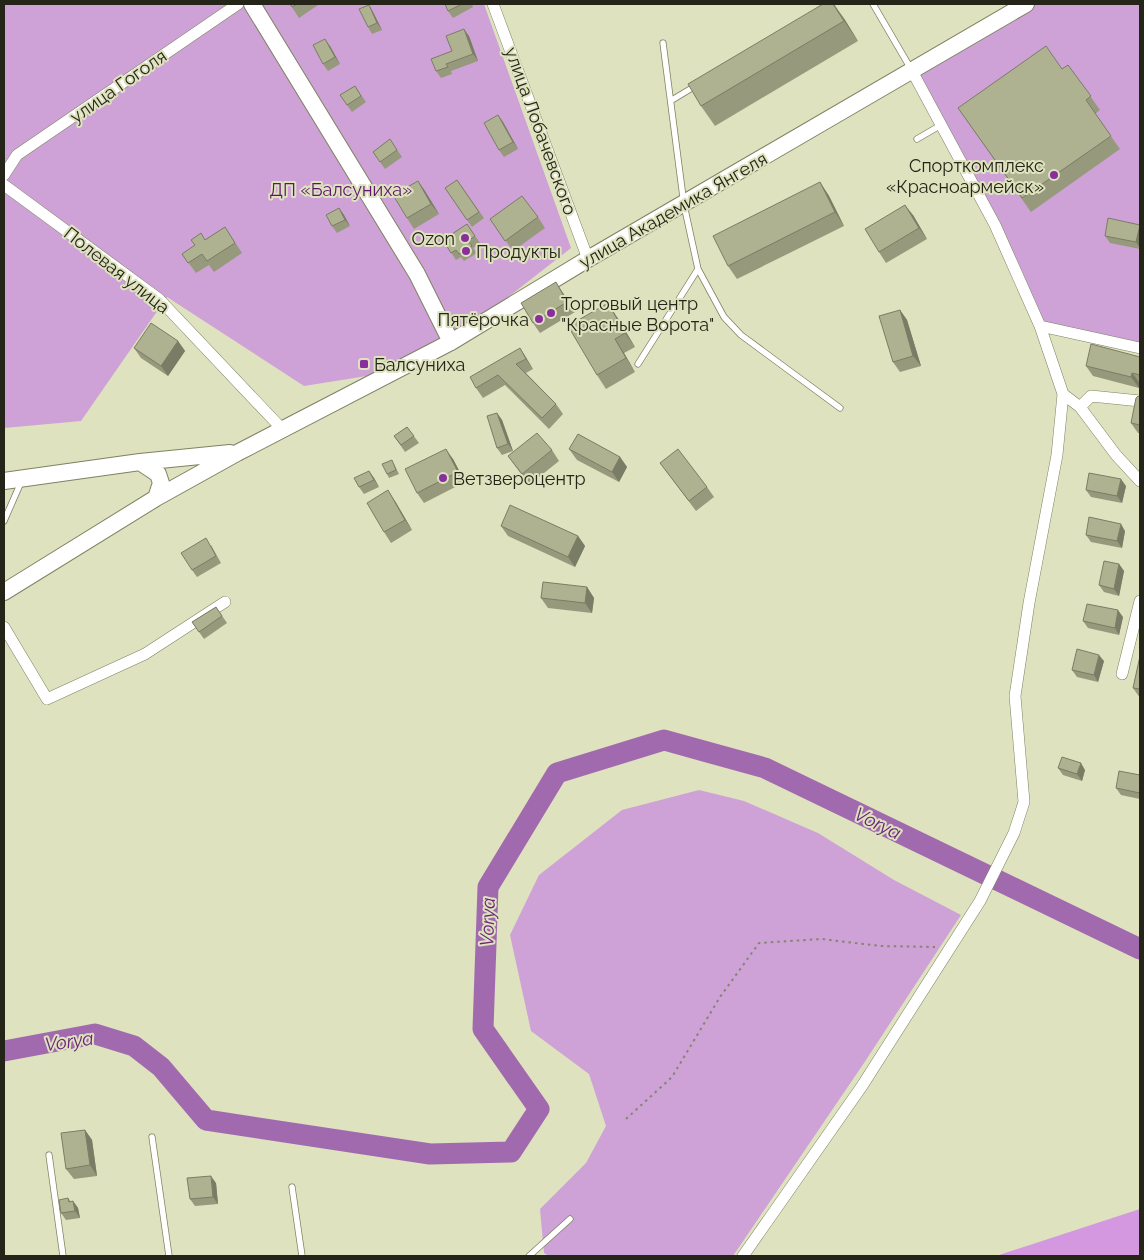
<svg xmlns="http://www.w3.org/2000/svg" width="1144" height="1260" font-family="Raleway,sans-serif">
  <rect width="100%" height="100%" fill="#dee2be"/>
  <path fill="#cea2d7" d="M4,4H484L571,248L451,342L392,372L304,386L167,297L81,421L4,428Z
    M1026,4H1140V348L1040,326L912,71Z
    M699,790L744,801L818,833L894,880L961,915L864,1063L733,1256H549L544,1253L540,1209L586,1163L606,1126L589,1074L531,1031L510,935L539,875L622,810Z"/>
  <path fill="#d398df" d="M1140,1209V1256H996Z"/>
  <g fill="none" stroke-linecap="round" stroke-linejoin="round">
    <path stroke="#a26aae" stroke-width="21" d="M4,1051L95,1034L134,1046L161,1067L206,1120L430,1154L511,1152L539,1109L483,1029L488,887L557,773L664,740L765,768L1140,949"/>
    <g stroke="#7f8262" stroke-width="7">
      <path id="lane" d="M873,4L911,69
        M663,43L684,205L698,269L724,317L741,335L840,408
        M672,100L697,85
        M917,139L941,125
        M638,364L698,269
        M4,521L22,480
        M152,1137L169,1256
        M49,1155L63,1256
        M292,1187L302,1256
        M529,1256L570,1219"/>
    </g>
    <g stroke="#7f8262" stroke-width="12">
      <path id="street" d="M493,4L588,259
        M4,175L17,155L238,4
        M4,185L159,299L283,430
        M1040,326L1140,348
        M1063,394L1080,407L1116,455L1140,481
        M1080,407L1091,396L1140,401
        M4,627L47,699L145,654L225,602
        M1122,674L1140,601
        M743,1256L862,1086L980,901L1014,833L1024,802L1015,696L1029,603L1057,455L1063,394L1040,326L995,225L912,71"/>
    </g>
    <g stroke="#7f8262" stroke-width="18">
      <path id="secondary" d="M252,4L417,274L451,342
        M140,462L158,474L161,483L156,498
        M4,481L140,462L230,453
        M4,592L156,498L237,453L451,342L588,259L1026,4"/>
    </g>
    <path stroke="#84866d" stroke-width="2" stroke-dasharray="2.5 4" stroke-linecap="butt" d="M626,1119L672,1077L720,997L759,943L822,939L880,946L935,947"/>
    <use href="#lane" stroke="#fff" stroke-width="5.5"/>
    <use href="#street" stroke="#fff" stroke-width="11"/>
    <use href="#secondary" stroke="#fff" stroke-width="16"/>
  </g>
  <path fill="#96997c" d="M290,4H317L318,5L299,18Z
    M445,4H472L473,7L453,18L448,11Z
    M823,4H834L845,20L858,41L715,126L701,106Z
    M369,5L373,12L382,30L372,34L368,27Z
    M469,36L478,61L451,71L452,74L441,78L436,71L452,51Z
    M330,46L340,64L328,71L323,64Z
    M1068,65L1100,110L1095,114L1120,149L1031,212L958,108L1062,69Z
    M355,86L366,102L352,112L340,95Z
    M498,115L503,122L518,149L504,157L499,150Z
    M390,139L402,157L385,169L373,152Z
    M457,180L484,218L472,227L445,188Z
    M418,181L425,191L439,214L414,229L407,218Z
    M820,182L829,196L844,226L737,279L728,266Z
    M339,208L344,215L350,226L337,233L332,226Z
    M913,215L927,239L886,263L879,252Z
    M538,217L545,228L513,251L490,219Z
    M467,224L480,243L473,248L477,253L464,261L461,257L456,260L443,240Z
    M1140,225V249L1110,243L1105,236Z
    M225,227L242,253L214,272L209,265L196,273L182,254Z
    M563,293L575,312L540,333L533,323Z
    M900,310L907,320L921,366L900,372L893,362Z
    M617,317L635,347L624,353L635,372L606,389L597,375Z
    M178,341L185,351L168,376L141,358L134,348Z
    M520,348L533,369L526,373L556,404L563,414L549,429L505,385L483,398L476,388Z
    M1140,357V383L1139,388L1093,376L1086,366Z
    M1140,397V433H1138L1131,423Z
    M497,413L502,420L513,451L502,455L497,448Z
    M407,427L419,443L405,452L394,436Z
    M569,449L620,457L627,467L619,482L577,460Z
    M552,450L559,461L529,485L508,456Z
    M453,459L465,482L424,503L417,493Z
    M660,463L707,487L714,497L696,511Z
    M394,464L399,474L389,478L387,474Z
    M369,471L374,478L379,487L364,494L359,487Z
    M1126,486L1122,503L1091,497L1086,490Z
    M395,501L412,530L391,543L384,532Z
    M501,526L578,536L585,546L575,567L508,536Z
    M1125,531L1122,548L1091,542L1086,535Z
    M211,545L221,563L197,577L192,570Z
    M1119,564L1124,571L1119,596L1104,592L1099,585Z
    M587,587L594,598L592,613L548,608L541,598Z
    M216,607L227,623L204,639L192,622Z
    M1123,617L1119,635L1088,628L1083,621Z
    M1140,656V698L1133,688Z
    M1104,661L1098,682L1077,677L1072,670Z
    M1058,768L1085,770L1082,781L1063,775Z
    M1140,775V799L1121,795L1116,788Z
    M85,1130L92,1140L97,1176L74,1179L66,1169Z
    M216,1183L218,1204L195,1206L190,1199Z
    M68,1198L71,1202L73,1201L78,1208L80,1218L66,1220L61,1213Z"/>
  <path fill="#7a7d65" d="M833,4L845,20L858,41L844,21Z
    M369,5L373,12L382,30L377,23Z
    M464,29L469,36L478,61L473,54Z
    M325,39L330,46L340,64L335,57Z
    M498,115L503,122L518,149L513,142Z
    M418,181L425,191L439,214L431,204Z
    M820,182L829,196L844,226L835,212Z
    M905,205L913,215L927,239L919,228Z
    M339,208L344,215L350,226L345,220Z
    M1140,225V248L1136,242Z
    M556,282L563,293L575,312L567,302Z
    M608,303L617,317L635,347L625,333Z
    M900,310L907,320L921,366L913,356Z
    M615,339L624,353L635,372L626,358Z
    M178,341L185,351L168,376L161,366Z
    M520,348L527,359L533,369L526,359Z
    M1132,373L1140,383L1139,388L1131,377Z
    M497,413L502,420L513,451L508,444Z
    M446,449L453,459L465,482L458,472Z
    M620,457L627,467L619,482L612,472Z
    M369,471L374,478L379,487L374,480Z
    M1121,479L1126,486L1122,503L1117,496Z
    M388,490L395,501L412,530L405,520Z
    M1121,524L1125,531L1122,548L1117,541Z
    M578,536L585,546L575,567L568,557Z
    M1119,564L1124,571L1119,596L1114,589Z
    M587,587L594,598L592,613L585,603Z
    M1118,610L1123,617L1119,635L1115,628Z
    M1099,655L1104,661L1098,682L1094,675Z
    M1081,763L1085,770L1082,781L1077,774Z
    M85,1130L92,1140L97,1176L90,1165Z
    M211,1176L216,1183L218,1204L213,1197Z
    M73,1201L78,1208L80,1218L75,1211Z"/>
  <path fill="#afb290" stroke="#7a7d65" d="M290,4H297L292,7Z
    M445,4H462L448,11Z
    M823,4H833L844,21L701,106L688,84Z
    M369,5L377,23L368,27L359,9Z
    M464,29L473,54L446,64L448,67L436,71L431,59L452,51L446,36Z
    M325,39L335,57L323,64L313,45Z
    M1046,46L1062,69L1068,65L1091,96L1086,100L1111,136L1022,198L958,108Z
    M355,86L361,96L347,105L340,95Z
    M498,115L513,142L499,150L484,123Z
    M390,139L397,150L380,162L373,152Z
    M457,180L479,212L467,220L445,188Z
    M418,181L431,204L407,218L393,195Z
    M820,182L835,212L728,266L713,236Z
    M522,196L538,217L505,241L490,219Z
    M905,205L919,228L879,252L865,229Z
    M339,208L345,220L332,226L326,215Z
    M1108,218L1140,225L1136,242L1105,236Z
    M467,224L475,236L468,241L472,246L459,254L456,250L451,253L443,240Z
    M225,227L235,243L207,261L202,254L188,263L182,254L195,245L191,240L201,233L205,240Z
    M556,282L567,302L533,323L521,303Z
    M608,303L625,333L615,339L626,358L597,375L568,326Z
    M900,310L913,356L893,362L879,316Z
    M151,323L178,341L161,366L134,348Z
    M1091,344L1140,357V375L1132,373L1131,377L1086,366Z
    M520,348L526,359L516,364L556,404L542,418L498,375L476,388L470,377Z
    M1138,396L1140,397V425L1131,423L1136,398Z
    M497,413L508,444L497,448L487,416Z
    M407,427L414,436L401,445L394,436Z
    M537,433L552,450L522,474L508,456Z
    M578,434L620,457L612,472L569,449Z
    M446,449L458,472L417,493L405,469Z
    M678,449L707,487L689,501L660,463Z
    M392,460L396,470L387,474L382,464Z
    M369,471L374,480L359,487L354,478Z
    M1089,473L1121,479L1117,496L1086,490Z
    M388,490L405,520L384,532L367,503Z
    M510,505L578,536L568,557L501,526Z
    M1089,517L1121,524L1117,541L1086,535Z
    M206,538L216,556L192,570L181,553Z
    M1104,561L1119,564L1114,589L1099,585Z
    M543,582L587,587L585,603L541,598Z
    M1087,604L1118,610L1115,628L1083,621Z
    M216,607L222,616L199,632L192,622Z
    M1077,649L1099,655L1094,675L1072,670Z
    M1140,656V689L1133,688Z
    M1062,757L1081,763L1077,774L1058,768Z
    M1119,771L1140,775V793L1116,788Z
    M85,1130L90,1165L66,1169L61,1133Z
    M211,1176L213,1197L190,1199L187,1178Z
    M68,1198L69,1202L73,1201L75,1211L61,1213L59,1200Z"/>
  <g fill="#892f9b" stroke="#dee2be" stroke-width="2">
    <circle cx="1054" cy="175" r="5"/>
    <circle cx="465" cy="238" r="5"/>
    <circle cx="466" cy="251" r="5"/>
    <circle cx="551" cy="313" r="5"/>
    <circle cx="539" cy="319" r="5"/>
    <rect x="359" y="359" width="10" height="10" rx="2.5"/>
    <circle cx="443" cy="478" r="5"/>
  </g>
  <g text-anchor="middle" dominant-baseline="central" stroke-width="4" stroke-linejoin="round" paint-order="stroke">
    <g font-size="18" fill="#242518" stroke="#dee2be">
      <text transform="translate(118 86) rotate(-35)">улица Гоголя</text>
      <text transform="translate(541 131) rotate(70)">улица Лобачевского</text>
      <text transform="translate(673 210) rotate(-30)">улица Академика Янгеля</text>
      <text transform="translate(117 270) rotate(38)">Полевая улица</text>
    </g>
    <g font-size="18" fill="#242518" stroke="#dee2be" text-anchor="start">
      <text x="1044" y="165" text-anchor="end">Спорткомплекс<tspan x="1044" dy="21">«Красноармейск»</tspan></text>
      <text x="455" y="238" text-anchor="end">Ozon</text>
      <text x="476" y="251">Продукты</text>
      <text x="561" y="303">Торговый центр<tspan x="561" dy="21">"Красные Ворота"</tspan></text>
      <text x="529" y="319" text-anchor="end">Пятёрочка</text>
      <text x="374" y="364">Балсуниха</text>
      <text x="453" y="478">Ветзвероцентр</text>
    </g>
    <g font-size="18" fill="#5d156b" stroke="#dee2be">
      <text x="341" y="189">ДП «Балсуниха»</text>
    </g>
    <g font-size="19" font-style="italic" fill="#6a2478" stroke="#dee2be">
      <text transform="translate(878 823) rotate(26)">Vorya</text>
      <text transform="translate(487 922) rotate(-88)">Vorya</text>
      <text transform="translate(69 1041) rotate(-8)">Vorya</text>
    </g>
  </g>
  <rect width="1144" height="1260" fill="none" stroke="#242518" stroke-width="10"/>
</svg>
